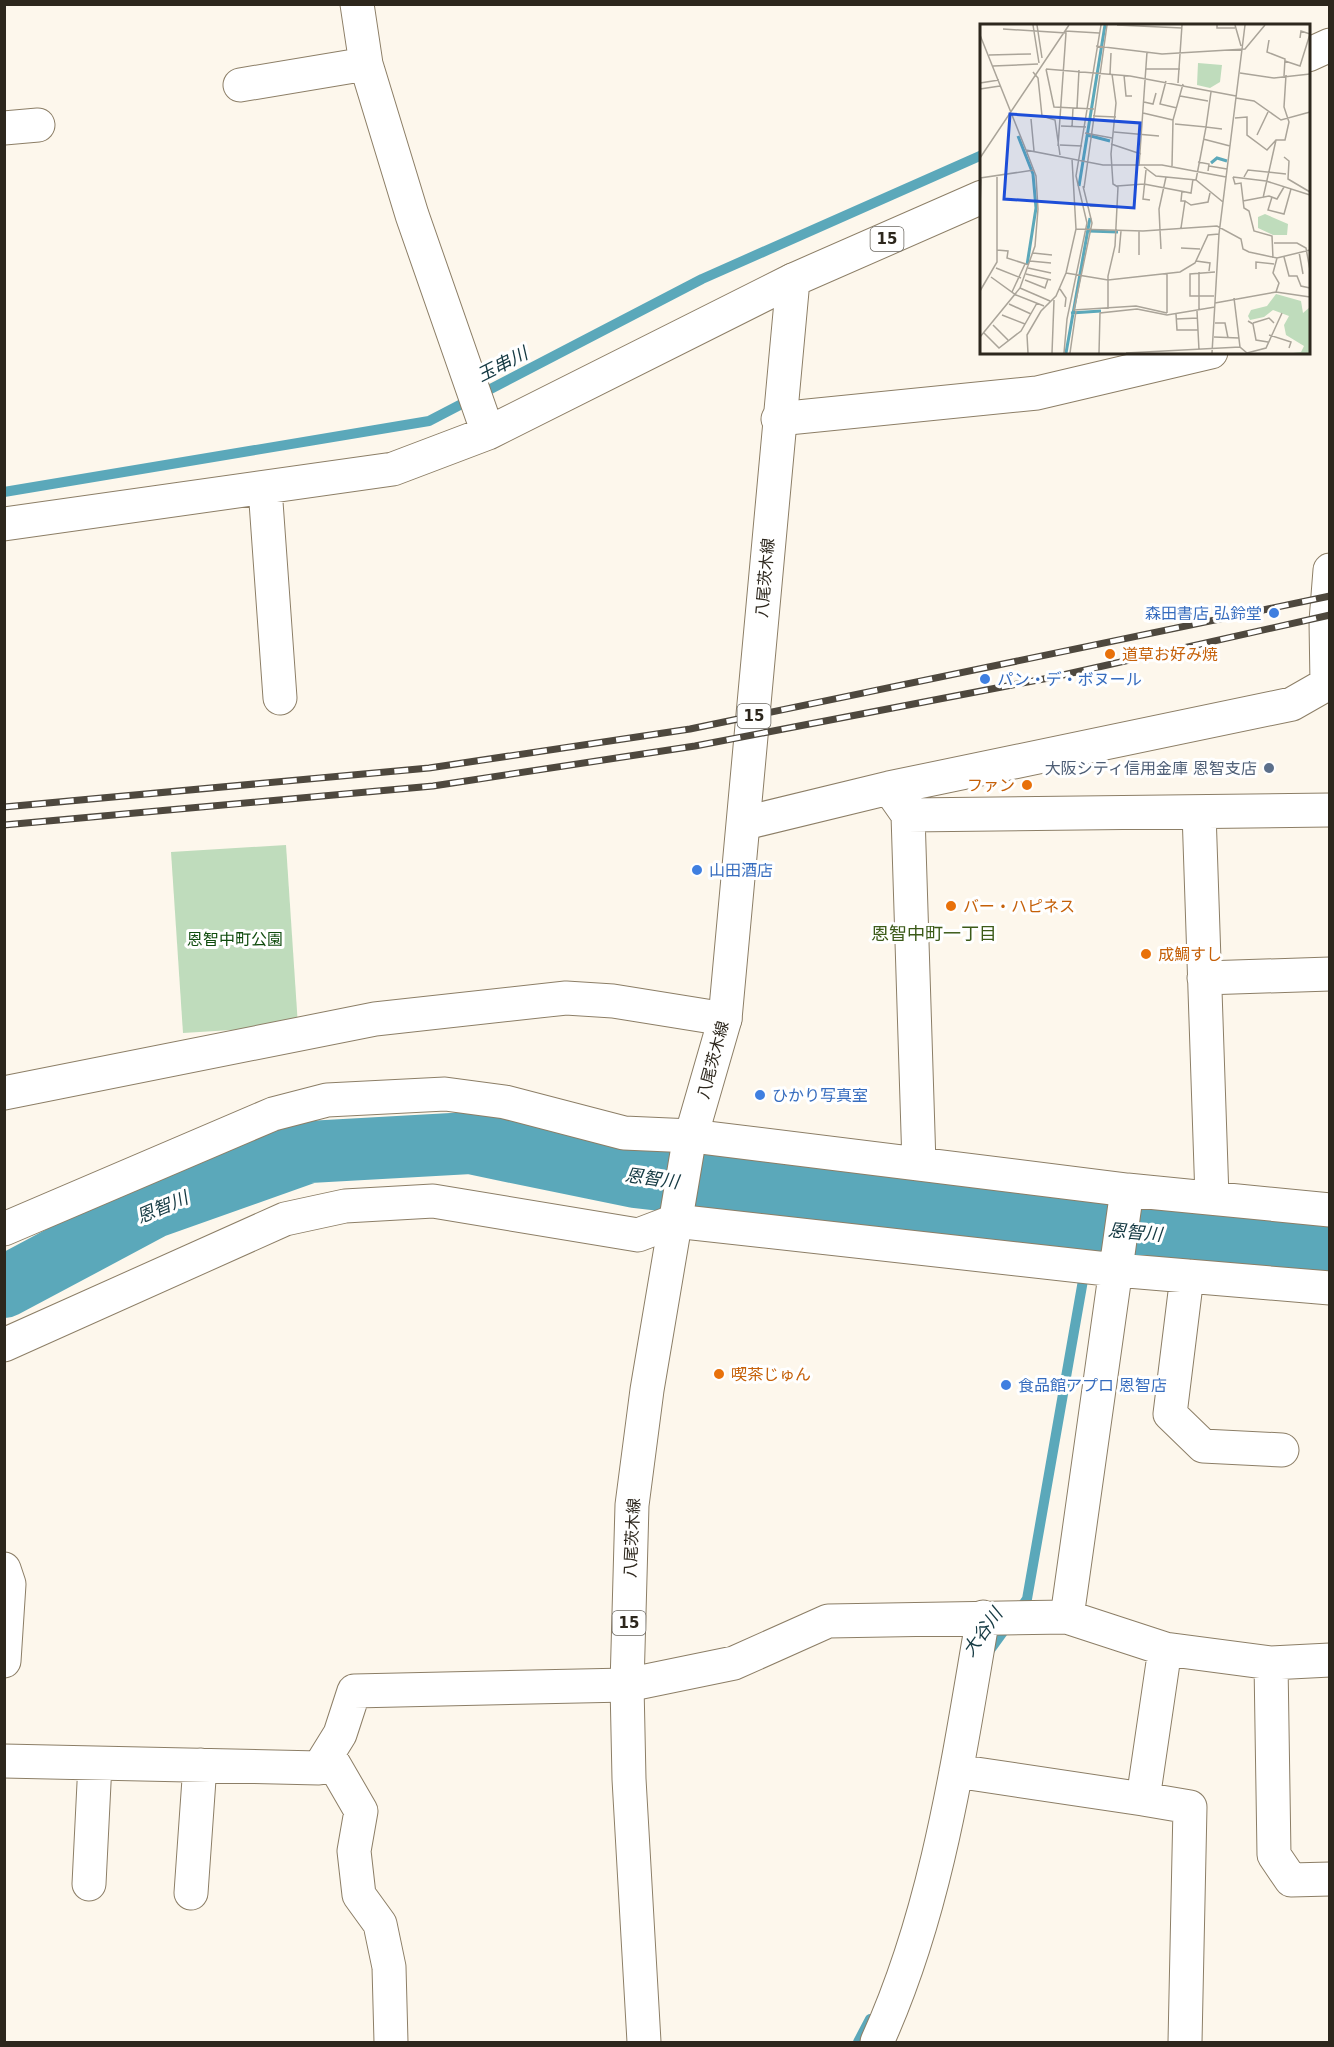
<svg xmlns="http://www.w3.org/2000/svg" width="1334" height="2047" font-family="'DejaVu Sans','Noto Sans JP',sans-serif">
  <rect width="100%" height="100%" fill="#fdf7ec"/>
  <path fill="#bfdcbc" d="M286,845L298,1026L183,1033L171,852Z"/>
  <g fill="none" stroke-linecap="round" stroke-linejoin="round">
    <path stroke="#5ba8ba" stroke-width="10" d="M4,492L429,421L702,279L982,155
      M1017,1613L1027,1599L1092,1229
      M987,1654L1008,1625
      M858,2042L870,2019"/>
    <path stroke="#5ba8ba" stroke-width="62" d="M4,1287L154,1207L309,1152L470,1143L635,1177L1092,1229L1330,1248"/>
    <g stroke="#8c7e66" stroke-width="35">
      <path id="minor" d="M357,4L366,64L412,215L488,433
        M240,85L366,64
        M4,128L38,125
        M778,419L1037,393L1211,352
        M265,488L280,698
        M4,524L393,469L488,433L793,280
        M889,788L908,815L1330,810
        M1199,812L1212,1198
        M908,815L919,1164
        M745,823L889,788L1292,704L1327,684L1326,621L1330,570
        M1204,978L1330,974
        M4,1093L375,1019L566,998L613,1001L725,1019
        M4,1229L273,1114L327,1100L445,1094L505,1102L624,1133L692,1136L1127,1190L1330,1210
        M1187,1276L1170,1414L1203,1446L1282,1450
        M4,1345L285,1219L345,1206L433,1201L638,1235L675,1221L1116,1270L1330,1288
        M4,1569L9,1584L4,1661
        M1067,1617L1127,1190
        M1165,1649L1143,1799L1190,1807L1185,2042
        M1271,1663L1274,1855L1291,1880L1330,1879
        M328,1754L361,1811L354,1851L359,1895L380,1924L389,1967L391,2042
        M4,1761L319,1768L340,1734L354,1691L627,1685L734,1663L828,1621L1067,1617L1165,1649L1271,1663L1330,1660
        M956,1771L1143,1799
        M89,1884L95,1763
        M191,1893L200,1765
        M877,2042C938,1908 958,1761 983,1617"/>
    </g>
    <g stroke="#8c7e66" stroke-width="35">
      <path id="major" d="M1308,55L1330,45
        M644,2042L629,1779L627,1685L632,1505L647,1390L688,1147L725,1019L793,280L982,197"/>
    </g>
    <use href="#minor" stroke="#fff" stroke-width="33"/>
    <use href="#major" stroke="#fff" stroke-width="33"/>
    <g stroke="#4e483e" stroke-width="7">
      <path id="rail" d="M4,807L429,768L690,729L1330,596
        M4,825L433,786L695,746L1054,677L1330,615"/>
    </g>
    <use href="#rail" stroke="#fff" stroke-width="4.5" stroke-dasharray="14" stroke-linecap="butt"/>
  </g>
  <g fill="#3f7fe0" stroke="#fff" stroke-width="2">
    <circle cx="1274" cy="613" r="6"/>
    <circle cx="985" cy="679" r="6"/>
    <circle cx="697" cy="870" r="6"/>
    <circle cx="760" cy="1095" r="6"/>
    <circle cx="1006" cy="1385" r="6"/>
  </g>
  <g fill="#e8710a" stroke="#fff" stroke-width="2">
    <circle cx="1110" cy="654" r="6"/>
    <circle cx="1027" cy="785" r="6"/>
    <circle cx="951" cy="906" r="6"/>
    <circle cx="1146" cy="954" r="6"/>
    <circle cx="719" cy="1374" r="6"/>
  </g>
  <circle fill="#5c6f8a" stroke="#fff" stroke-width="2" cx="1269" cy="768" r="6"/>
  <g text-anchor="middle" dominant-baseline="central" stroke-width="6" stroke-linejoin="round" paint-order="stroke">
    <g fill="#fff" stroke="#6c6861" stroke-width="1.5">
      <rect x="870.5" y="227" width="33" height="24" rx="4.5"/>
      <rect x="737.5" y="704" width="33" height="24" rx="4.5"/>
      <rect x="612.5" y="1611" width="33" height="24" rx="4.5"/>
    </g>
    <g font-size="15" font-weight="bold" fill="#2d271d">
      <text x="887" y="239">15</text>
      <text x="754" y="716">15</text>
      <text x="629" y="1623">15</text>
    </g>
    <g font-size="16" fill="#2d271d" stroke="#fff">
      <text transform="translate(765 578) rotate(-85)">八尾茨木線</text>
      <text transform="translate(713 1060) rotate(-75)">八尾茨木線</text>
      <text transform="translate(632 1538) rotate(-87)">八尾茨木線</text>
    </g>
    <g font-size="16" fill="#366cbe" stroke="#fff" text-anchor="start">
      <text x="1262" y="613" text-anchor="end">森田書店 弘鈴堂</text>
      <text x="997" y="679">パン・デ・ボヌール</text>
      <text x="709" y="870">山田酒店</text>
      <text x="772" y="1095">ひかり写真室</text>
      <text x="1018" y="1385">食品館アプロ 恩智店</text>
    </g>
    <g font-size="16" fill="#c56008" stroke="#fff" text-anchor="start">
      <text x="1122" y="654">道草お好み焼</text>
      <text x="1015" y="785" text-anchor="end">ファン</text>
      <text x="963" y="906">バー・ハピネス</text>
      <text x="1158" y="954">成鯛すし</text>
      <text x="731" y="1374">喫茶じゅん</text>
    </g>
    <g font-size="16" fill="#4e5e75" stroke="#fff" text-anchor="end">
      <text x="1257" y="768">大阪シティ信用金庫 恩智支店</text>
    </g>
    <g font-size="16" fill="#104c0e" stroke="#fff">
      <text x="235" y="939">恩智中町公園</text>
    </g>
    <g font-size="18" font-style="italic" fill="#143942" stroke="#fff">
      <text transform="translate(502 364) rotate(-27)">玉串川</text>
      <text transform="translate(652 1178) rotate(8)">恩智川</text>
      <text transform="translate(162 1207) rotate(-23)">恩智川</text>
      <text transform="translate(1135 1232) rotate(5)">恩智川</text>
      <text transform="translate(982 1632) rotate(-54)">大谷川</text>
    </g>
    <g font-size="18" fill="#3b5a18" stroke="#fff">
      <text x="934" y="933">恩智中町一丁目</text>
    </g>
  </g>
  <g transform="translate(980 24)">
    <rect width="330" height="330" fill="#fdf7ec"/>
    <path d="M296,270L321,277L323,289L330,283V329H313L321,328L324,322L306,311L304,301L309,292L293,286L284,293L270,296L268,292L271,286L287,282Z" fill="#bfdcbc"/>
    <path d="M218,39L242,41L240,58L230,64L217,61ZM285,190L308,200L307,211H293L278,204V193Z" fill="#bfdcbc"/>
    <path fill="none" stroke="#5ba8ba" stroke-width="3" d="M107,111L130,117M38,112L53,150L56,184L47,241M231,139L237,134L247,137M99,162L125,1M109,207L138,208M91,289L121,287M86,329L110,194"/>
    <path fill="none" stroke="#aaa499" stroke-width="1.5" d="M53,1L59,39M57,1L62,34M137,1L202,4M237,1V4H255M255,1L261,22M23,5L86,9L78,122M85,7L119,9M0,11L46,126L123,141H182L246,153M289,16L287,28L305,35L304,52M116,22L182,30L265,25L285,1M9,31L51,30M305,37L320,42L330,10L321,7L320,14M13,42L58,40M66,45L150,52L256,72M66,45L74,83L114,85M166,45H200M53,48L58,54L62,92L75,96L80,131M260,49L294,54L330,50M130,50L131,29M144,51L146,72H152M186,57L180,80L197,84M0,59L19,56M198,59L202,1M0,65L20,62M200,72L228,77M256,74L274,77L301,96L330,88M164,78L173,80L176,69M97,84L99,46M163,89L193,96M113,92L136,93M255,94L267,93V111L287,126L296,116H305L309,98L304,83L306,51M51,95L54,127M195,100L226,103L231,68M81,102L106,103M92,103L93,84M134,108L179,112M105,109L132,114M277,111L288,88M223,115L250,122M131,120L161,130M80,121L102,122M304,133L309,137L308,155L330,168M0,134L89,1M218,138L229,140L228,147M159,142L167,28M192,142L193,96L203,60M229,142L247,145M164,143L176,152L216,156L243,178M166,146L163,175L170,176M253,153L255,160L261,159L264,184L269,187L274,207L292,212L293,234M253,153L286,157L330,171M264,153L268,146L306,150M0,154L54,146M216,156L226,103L242,105M103,162L112,199L94,286L156,282L187,289M137,162L164,160L211,169L213,155M104,164L127,1M292,173L288,186L304,190L311,165M283,174L296,116M205,177L211,181L228,178L230,169M263,177L289,172L297,175L304,163M110,182L136,183M0,183L1,154M330,195V217M201,204L205,177H201L202,167M96,205L163,207L237,202L261,215L263,225L269,228L297,234L330,226M180,206L179,185L186,153M180,206L181,225M159,207V231M294,219H317L326,224L330,246M201,224L220,225M17,226L28,227L27,234L49,241M319,228L323,250M53,229L72,231M139,229L141,207M304,233L309,252H317L321,262L330,264M50,237L71,239M216,237L230,239L229,247M16,244L41,254M48,244L71,249M276,245V238L294,240M86,249L128,256L200,248L215,239L228,211L239,210M187,249V289M46,250L71,256M11,253L36,271L64,282M45,256L65,264L68,255M40,264L70,277M80,265L86,274L85,283M0,267L17,238V153M32,268L45,240M296,268L330,273M234,272H210V250L235,248M254,274L260,323L267,329L286,324L302,289M235,279L296,268L299,259L293,249L297,234M29,280L51,290M128,285V252L135,222L138,163L133,160L131,130L136,79L132,50M219,285V248M217,287L219,326M196,290L197,306H218M22,291L45,300M196,295L218,294M268,297L273,300L276,316L288,318M235,299H245L248,314M273,299L289,294L294,299M13,301L28,316M4,309L19,324L41,307L57,279M289,311L311,318L309,324M0,313L40,264L55,222L58,185L56,152L46,126M234,313L259,314M48,329L47,311L61,287L76,272L86,249L96,205L92,135M72,329L74,276M84,329L87,295L107,199L96,152L121,1M90,329L96,287M119,329L120,289L157,285L187,291L235,283M146,329L260,323M232,329L239,210L265,1"/>
    <path fill="#1d4ed8" fill-opacity="0.15" stroke="#1d4ed8" stroke-width="3" d="M30,90L160,99L154,184L24,175Z"/>
    <rect width="330" height="330" fill="none" stroke="#2d271d" stroke-width="3"/>
  </g>
  <rect width="1334" height="2047" fill="none" stroke="#2d271d" stroke-width="12"/>
</svg>
